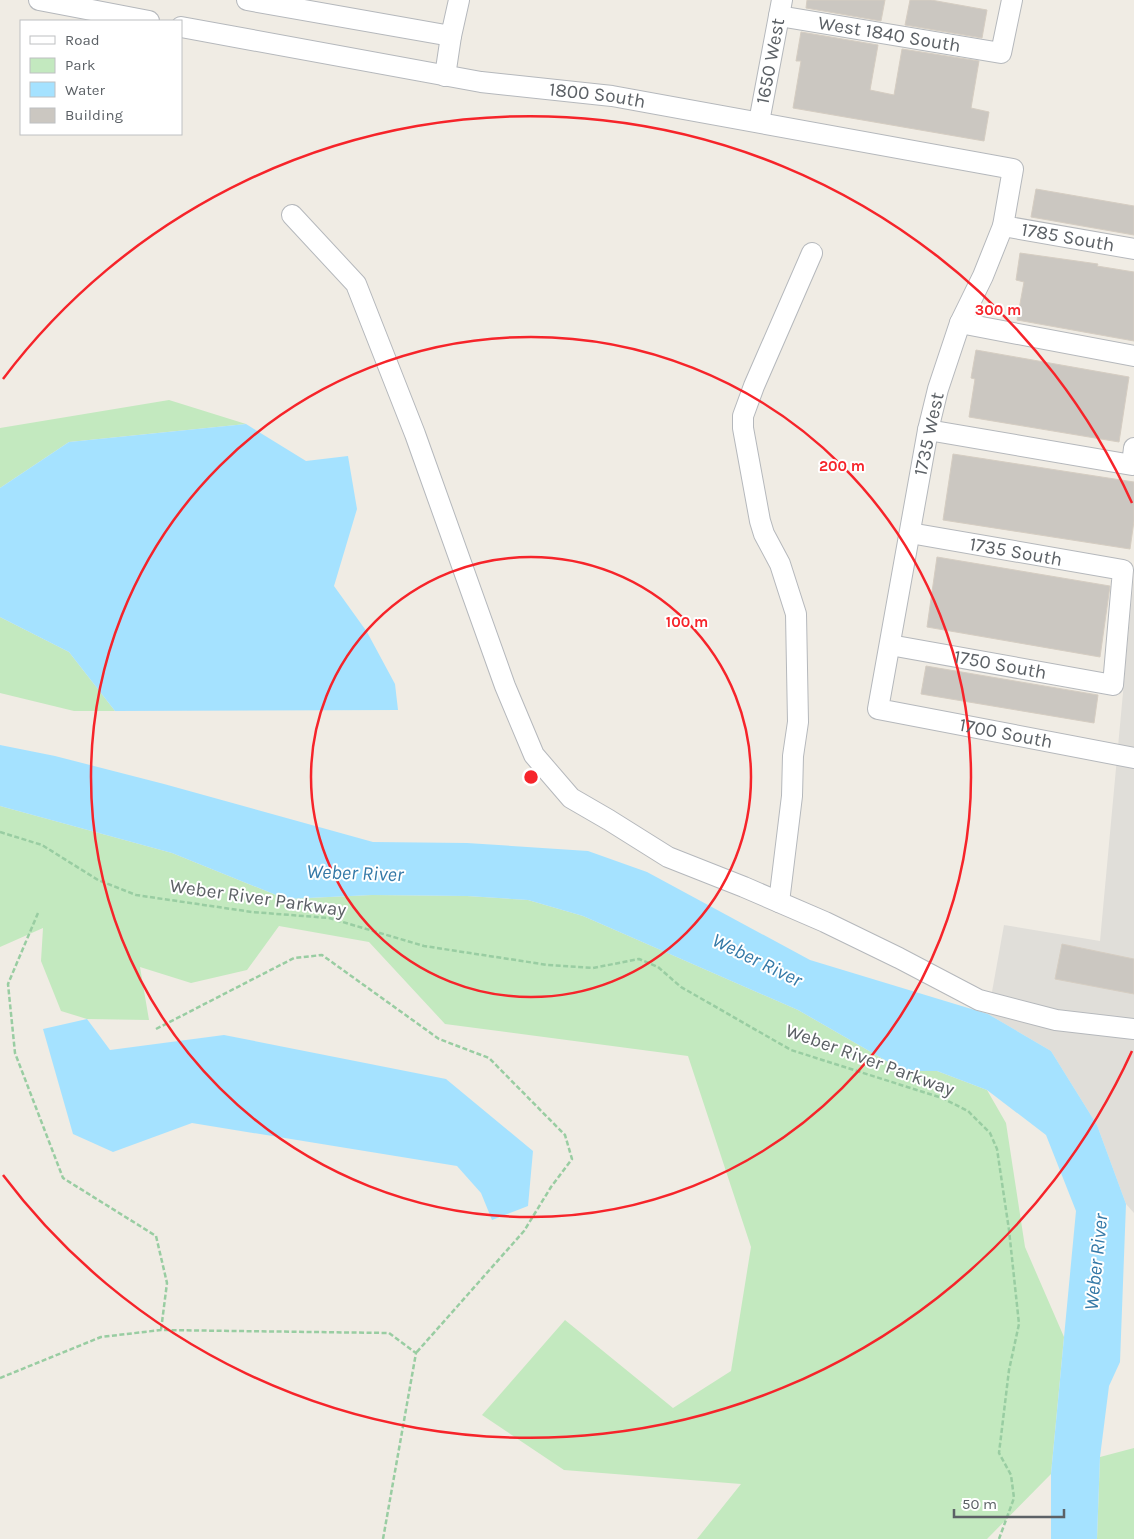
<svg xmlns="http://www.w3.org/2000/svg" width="1134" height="1539" font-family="Karla,sans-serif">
  <rect width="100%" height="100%" fill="#f0ece4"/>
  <path fill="#e0ded9" d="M1134,574V1213L1126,1204L1097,1125L1051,1051L988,1014L1004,925L1100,941Z"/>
  <path fill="#c3e9bf" d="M169,400L246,424L69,442L0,488V428Z
    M0,617L69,652L115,711H74L0,693Z
    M0,806L172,853L286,899L372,895L467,896L528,900L583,916L798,1010L904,1071H937L987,1090L1006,1123L1025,1247L1064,1337L1051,1474L987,1539H697L741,1484L564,1470L482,1415L565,1320L673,1408L731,1371L751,1247L688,1056L445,1024L369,942L279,926L247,970L191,983L140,967L149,1020L87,1019L61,1011L41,961L43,928L0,947Z
    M1134,1448V1539H1097L1100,1457Z"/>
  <path fill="#a5e2ff" d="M246,424L306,461L348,456L357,509L334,586L367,632L395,684L398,710L115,711L69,652L0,617V488L69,442Z
    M0,745L55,756L164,784L373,842L467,843L588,851L647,872L810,960L988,1014L1051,1051L1097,1125L1126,1204L1120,1362L1109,1386L1100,1457L1097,1539H1051V1474L1076,1211L1046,1135L987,1090L937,1071H904L798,1010L583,916L528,900L467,896L372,895L286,899L172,853L0,806Z
    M87,1019L110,1050L224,1035L446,1079L533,1151L528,1206L492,1220L481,1193L457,1166L192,1123L113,1152L73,1134L43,1029Z"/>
  <path fill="#cbc7c1" stroke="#d5cdc2" d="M807,0H885L881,21L806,8Z
    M910,0H931L987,10L982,38L905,25Z
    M801,32L878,45L870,90L894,95L902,49L979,61L971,108L989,112L984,141L793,108L801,61H796Z
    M1036,189L1134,206V235L1031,217Z
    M1020,253L1098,264L1097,266L1134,272V341L1017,320L1024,282L1016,280Z
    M976,350L1129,377L1119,442L969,417L975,379L971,378Z
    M953,454L1134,482V521L1130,549L943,520Z
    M937,557L1110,586L1100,657L927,627Z
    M926,666L1098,695L1094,723L921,694Z
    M1062,944L1134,959V994L1055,979Z"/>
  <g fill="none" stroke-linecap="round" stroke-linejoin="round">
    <g stroke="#b5b8bc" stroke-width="22">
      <g id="minor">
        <path d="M39,0L149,21"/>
        <path d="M247,0L451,36L459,0"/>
        <path id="s1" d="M779,16L1001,53L1012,0"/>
        <path id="s2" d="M181,27L481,82L612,96L1013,169L1003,226L983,276L960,323L938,389L928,430L878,709L1134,758"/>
        <path d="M445,76L451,36"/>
        <path id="s3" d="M759,122L782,0"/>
        <path d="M292,215L356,284L415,434L505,686L534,755L571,798L609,820L668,857L744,887L825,922L899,958L979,1000L1056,1020L1134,1029"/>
        <path id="s4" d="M1003,226L1134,249"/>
        <path d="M960,323L1134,356"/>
        <path d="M928,430L1132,465L1134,448"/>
        <path id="s5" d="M890,645L1113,685L1123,570L910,533"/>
        <path d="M779,902L792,796L793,756L798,722L796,614L780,564L764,534L760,521L743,428V416L754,386L812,253"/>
      </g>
    </g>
    <path stroke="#99cda2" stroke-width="2.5" stroke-dasharray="5 2.5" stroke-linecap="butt" d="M0,832L42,845L98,880L136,895L252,912L329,918L424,946L548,965L593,968L639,959L658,967L681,987L791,1050L942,1098L968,1111L990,1133L997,1149L1009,1230L1019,1324L1009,1370L999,1453L1011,1475L1014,1498L999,1539
      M38,913L8,984L15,1053L63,1178L156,1236L167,1283L161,1330
      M156,1029L294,958L322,955L439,1039L489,1058L565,1135L572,1159L551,1187L524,1231L416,1353
      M0,1378L101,1337L161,1330L389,1333L416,1353L383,1539"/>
    <use href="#minor" stroke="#fff" stroke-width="20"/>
  </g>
  <g fill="none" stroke="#f6242a" stroke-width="2.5">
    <circle cx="531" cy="777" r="220"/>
    <circle cx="531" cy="777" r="440"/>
    <path d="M1132 1051A661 661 0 0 1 3 1175M3 379A661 661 0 0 1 1132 503"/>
  </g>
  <g text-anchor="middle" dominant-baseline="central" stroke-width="4" stroke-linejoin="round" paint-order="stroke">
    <g font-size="19" fill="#5c6166" stroke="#fff">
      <text stroke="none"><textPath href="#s1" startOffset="112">West 1840 South</textPath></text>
      <text stroke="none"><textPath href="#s3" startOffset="62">1650 West</textPath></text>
      <text stroke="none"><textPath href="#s2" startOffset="422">1800 South</textPath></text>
      <text stroke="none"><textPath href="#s4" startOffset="66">1785 South</textPath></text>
      <text transform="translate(929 434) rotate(-78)">1735 West</text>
      <text transform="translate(1016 552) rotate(10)">1735 South</text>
      <text stroke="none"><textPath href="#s5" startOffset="112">1750 South</textPath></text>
      <text stroke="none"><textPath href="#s2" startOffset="1534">1700 South</textPath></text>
      <text transform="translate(258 898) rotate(8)">Weber River Parkway</text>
      <text transform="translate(870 1060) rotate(20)">Weber River Parkway</text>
    </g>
    <g font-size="20" font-style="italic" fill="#3479a7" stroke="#fff">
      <text transform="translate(355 873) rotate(2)">Weber River</text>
      <text transform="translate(757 960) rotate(26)">Weber River</text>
      <text transform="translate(1096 1262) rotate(-84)">Weber River</text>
    </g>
  </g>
  <circle cx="531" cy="777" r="8" fill="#f6242a" stroke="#fff" stroke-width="2.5"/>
  <g font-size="15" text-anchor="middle" font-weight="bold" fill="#f6242a" stroke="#fff" stroke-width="4" stroke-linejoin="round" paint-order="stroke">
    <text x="998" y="315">300 m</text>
    <text x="842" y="471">200 m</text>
    <text x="687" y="627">100 m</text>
  </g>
  <rect x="20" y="20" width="162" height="115" fill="#ffffff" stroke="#bec0c2"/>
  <rect x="30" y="36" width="25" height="8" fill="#ffffff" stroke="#bec0c2"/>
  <text x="65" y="45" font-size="15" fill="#5c6166">Road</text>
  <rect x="30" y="58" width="25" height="15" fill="#c3e9bf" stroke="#bec0c2"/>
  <text x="65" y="70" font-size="15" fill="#5c6166">Park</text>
  <rect x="30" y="82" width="25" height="15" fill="#a5e2ff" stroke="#bec0c2"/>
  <text x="65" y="95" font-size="15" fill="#5c6166">Water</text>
  <rect x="30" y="108" width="25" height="15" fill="#cbc7c1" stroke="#bec0c2"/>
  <text x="65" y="120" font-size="15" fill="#5c6166">Building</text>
  <path d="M954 1509v8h110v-8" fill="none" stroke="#5c6166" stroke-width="2.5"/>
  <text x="962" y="1509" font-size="15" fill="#5c6166" stroke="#ffffff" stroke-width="4" paint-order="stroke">50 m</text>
</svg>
